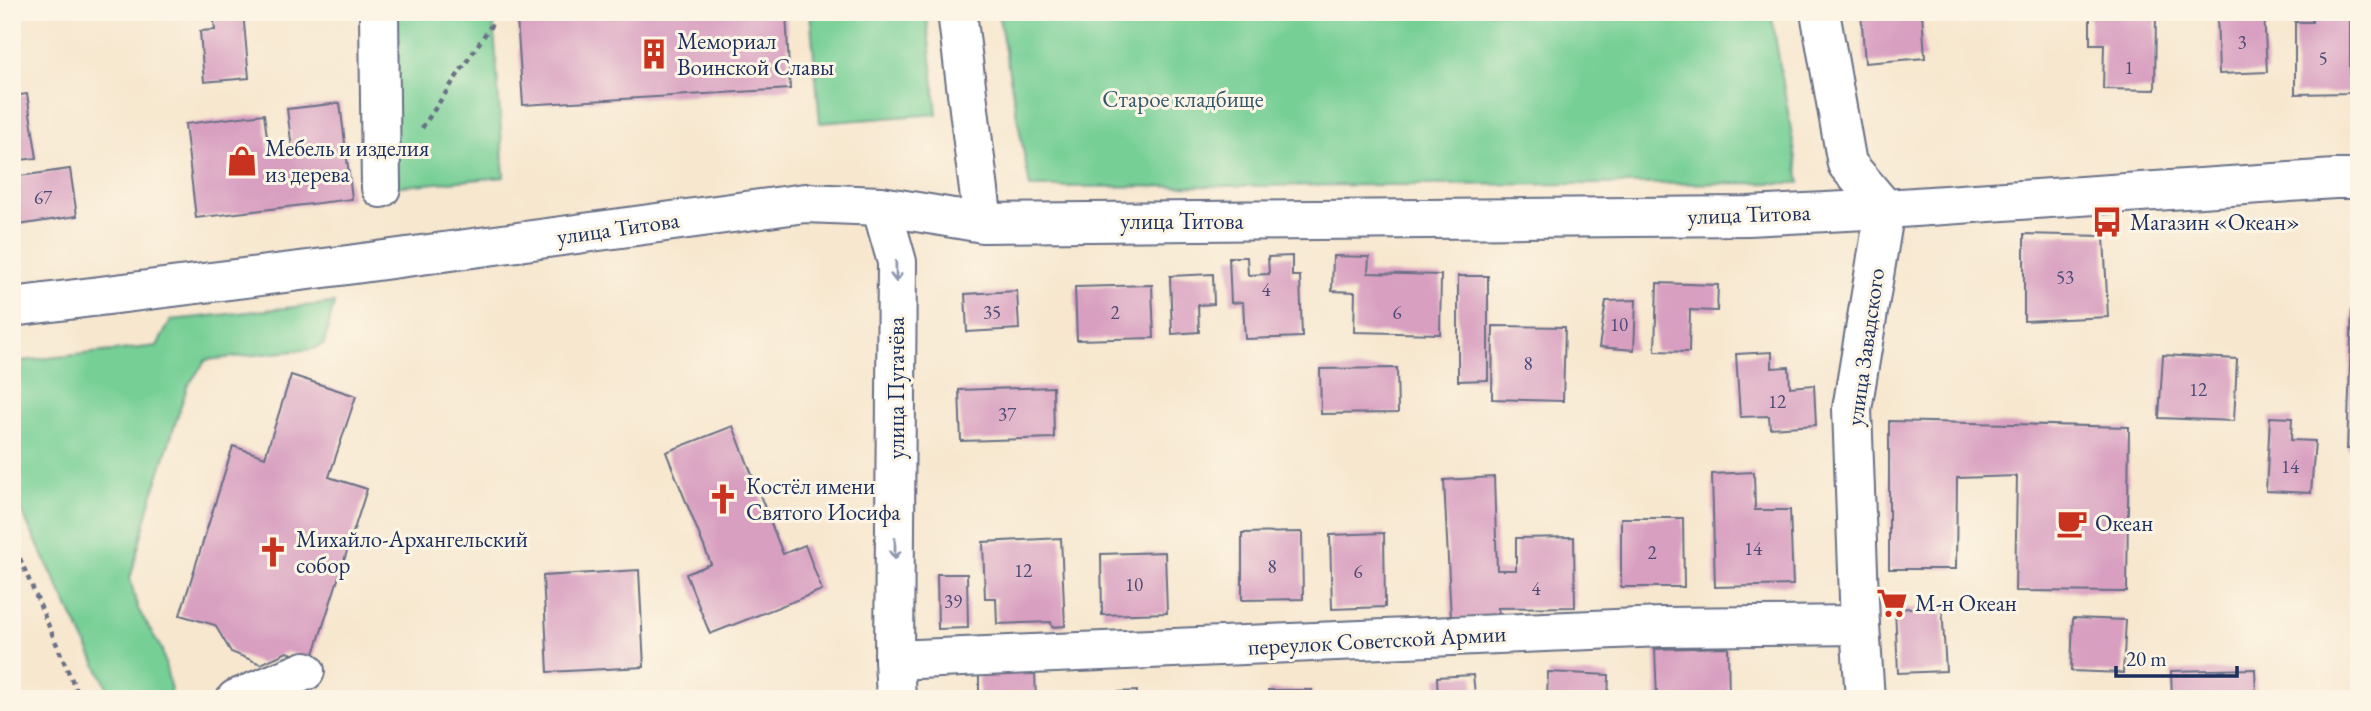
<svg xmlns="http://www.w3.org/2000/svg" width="2371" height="711" font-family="'EB Garamond',serif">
  <rect width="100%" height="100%" fill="#fcf5e5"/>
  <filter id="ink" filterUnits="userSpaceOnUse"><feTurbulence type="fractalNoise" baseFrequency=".0143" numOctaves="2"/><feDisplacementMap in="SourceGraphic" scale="14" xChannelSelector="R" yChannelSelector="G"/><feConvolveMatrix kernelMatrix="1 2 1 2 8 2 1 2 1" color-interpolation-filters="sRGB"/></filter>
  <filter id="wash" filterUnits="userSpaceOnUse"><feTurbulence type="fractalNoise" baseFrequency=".00686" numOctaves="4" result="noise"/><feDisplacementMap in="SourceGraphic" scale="28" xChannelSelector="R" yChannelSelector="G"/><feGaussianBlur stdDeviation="1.57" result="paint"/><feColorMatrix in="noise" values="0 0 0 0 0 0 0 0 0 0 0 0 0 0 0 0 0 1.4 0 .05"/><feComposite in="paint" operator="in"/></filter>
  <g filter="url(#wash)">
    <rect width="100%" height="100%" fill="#f7e7cf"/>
    <path fill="#76cf95" stroke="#487f7a" stroke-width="2" d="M379,12H493L504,177L381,188Z
      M810,12H926L937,114L820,123Z
      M998,12H1771L1800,183L1030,187Z
      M334,303L324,344L313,349L206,360L187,387L152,496L130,579L138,609L162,650L171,690L165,699H113L12,492V362L157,346L171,320Z"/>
    <g id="blocks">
      <path fill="#d89fc0" d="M213,12H243L249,78L204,82L200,31L215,30Z
        M623,12H786L790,89L523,105L517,19Z
        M1861,12H1922L1925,58L1865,63Z
        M2090,12H2156L2155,90L2103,89L2104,44H2090Z
        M2217,12H2264L2267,72L2219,74Z
        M2312,12H2350V93L2295,94V22H2312Z
        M27,94L37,158L12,161V96Z
        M340,103L352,199L196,218L185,124L264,114L269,152L292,149L287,109Z
        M70,169L77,216L12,226V177Z
        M2024,234L2104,236L2108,317L2024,321Z
        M1292,256V276H1300L1302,337L1245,339L1243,302L1231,303L1229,257H1247L1248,275L1269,274L1268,257Z
        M1333,256L1369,257L1368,273L1441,275L1440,334L1354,332L1355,292L1332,291Z
        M1213,274L1214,304L1198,305L1199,332L1172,334L1170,276Z
        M1458,276H1488V380L1458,381Z
        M1657,283L1718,285L1717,311L1690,310L1689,352L1655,351Z
        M1152,285L1154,338L1077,340L1075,287Z
        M1017,291L1019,329L967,332L965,294Z
        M1636,300L1634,350L1599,347L1606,301Z
        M2352,308L2359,309V449H2347Z
        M1493,326L1565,327L1563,401L1492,399Z
        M1772,352V368L1789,367L1790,387L1814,385L1816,425L1770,428L1769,416L1740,417L1736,354Z
        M2163,355L2237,359L2234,421L2159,418Z
        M1397,368L1398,413L1321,414L1320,369Z
        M291,375L356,396L329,477L367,489L312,660L287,652L261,664L231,652L215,625L180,615L233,446L265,457Z
        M1053,387L1054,438L961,441L959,390Z
        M2270,417L2292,418L2291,440L2315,441L2311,493L2266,491Z
        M1889,421L2129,427L2127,592L2015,591L2017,476L1957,478L1956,569H1889Z
        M733,426L783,554L805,545L822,590L710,634L686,574L711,564L666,452Z
        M1754,472L1755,510H1790L1793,585L1715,587L1712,474Z
        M1494,477L1497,570H1516V538L1574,537L1575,607L1497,608L1501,616L1451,619L1444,480Z
        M1621,518H1683L1684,587H1621Z
        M1302,532L1303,599L1242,600V533Z
        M1384,533L1385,607L1332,609L1330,535Z
        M1061,538L1065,626L1052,627L1051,622L997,624L996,598H985L983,542Z
        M1165,552L1167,613L1102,615L1101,554Z
        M639,570L644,667L548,672L543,576Z
        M937,574H967L968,628L938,629Z
        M1942,606L1946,671L1898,673L1895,609Z
        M2073,618L2126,620L2123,673L2071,671Z
        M1728,647L1729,699H1657L1655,649Z
        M2255,669L2256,699H2172L2171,671Z
        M1035,671L1036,699H979V672Z
        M1548,672L1609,675L1608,699H1547Z
        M1473,675L1475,694L1499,692V699H1438L1437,677Z
        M1268,690H1312V699H1268Z
        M1137,691V699H1096V693Z
        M838,692L839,699H814V698Z"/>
    </g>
  </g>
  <g filter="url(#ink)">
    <use href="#blocks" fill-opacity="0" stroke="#686f86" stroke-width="2"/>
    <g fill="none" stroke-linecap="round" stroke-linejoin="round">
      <g stroke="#686f86" stroke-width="42">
        <path id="minor" d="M379,12L381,188
          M957,12L983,223
          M1820,12L1847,164L1885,209L1852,409L1860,625L1865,699
          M881,206L897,262L894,660L896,699
          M12,307L340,266L805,203L881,206L983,223L1748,216L1885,209L2335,179H2359
          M894,660L1662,627L1860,625
          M236,699L305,671"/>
      </g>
      <path stroke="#686f86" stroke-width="4.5" stroke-dasharray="5 5" stroke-linecap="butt" d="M422,128L494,21
        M12,540L80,699"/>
      <use href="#minor" stroke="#fff" stroke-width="38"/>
    </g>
    <defs><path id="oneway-shaft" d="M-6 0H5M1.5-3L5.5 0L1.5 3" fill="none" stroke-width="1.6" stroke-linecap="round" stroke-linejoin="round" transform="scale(1.75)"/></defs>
    <g stroke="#8d97ae">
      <use href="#oneway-shaft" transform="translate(896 272) rotate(89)"/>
      <use href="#oneway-shaft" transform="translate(895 549) rotate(90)"/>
    </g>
  </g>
  <defs>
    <g id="building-bare" transform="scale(2.415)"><path d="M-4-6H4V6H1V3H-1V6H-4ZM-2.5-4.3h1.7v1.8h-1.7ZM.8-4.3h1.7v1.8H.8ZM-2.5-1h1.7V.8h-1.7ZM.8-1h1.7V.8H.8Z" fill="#c8321e" stroke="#fcf5e5" stroke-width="2.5" paint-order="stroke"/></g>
    <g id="shop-bare" transform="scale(2.415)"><path d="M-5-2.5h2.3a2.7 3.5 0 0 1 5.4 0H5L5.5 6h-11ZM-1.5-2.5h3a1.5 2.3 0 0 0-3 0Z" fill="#c8321e" stroke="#fcf5e5" stroke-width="2.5" paint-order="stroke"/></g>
    <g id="bus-bare" transform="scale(2.415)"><path d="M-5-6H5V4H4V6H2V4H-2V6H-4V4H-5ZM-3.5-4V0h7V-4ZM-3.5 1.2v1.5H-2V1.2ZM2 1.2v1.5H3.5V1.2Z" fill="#c8321e" stroke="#fcf5e5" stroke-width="2.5" paint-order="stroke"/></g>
    <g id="church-bare" transform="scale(2.415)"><path d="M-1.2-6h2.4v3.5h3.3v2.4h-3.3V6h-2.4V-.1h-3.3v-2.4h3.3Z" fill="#c8321e" stroke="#fcf5e5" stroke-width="2.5" paint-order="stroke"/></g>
    <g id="cafe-bare" transform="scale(2.415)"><path d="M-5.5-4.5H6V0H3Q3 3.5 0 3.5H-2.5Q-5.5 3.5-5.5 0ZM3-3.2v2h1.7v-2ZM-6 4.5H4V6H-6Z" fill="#c8321e" stroke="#fcf5e5" stroke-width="2.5" paint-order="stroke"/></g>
    <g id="supermarket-bare" transform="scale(2.415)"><path d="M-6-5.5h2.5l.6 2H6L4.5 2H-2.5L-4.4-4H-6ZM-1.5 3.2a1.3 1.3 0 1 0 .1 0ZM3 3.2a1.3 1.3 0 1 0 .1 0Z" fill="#c8321e" stroke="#fcf5e5" stroke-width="2.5" paint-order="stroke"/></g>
  </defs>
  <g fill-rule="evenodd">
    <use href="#building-bare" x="654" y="54"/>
    <use href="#shop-bare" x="242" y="161"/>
    <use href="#bus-bare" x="2107" y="222"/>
    <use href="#church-bare" x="723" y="499"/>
    <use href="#cafe-bare" x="2072" y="523"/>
    <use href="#church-bare" x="273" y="552"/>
    <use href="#supermarket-bare" x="1892" y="603"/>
  </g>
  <g text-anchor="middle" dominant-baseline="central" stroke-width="6" stroke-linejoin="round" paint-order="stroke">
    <g font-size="19" fill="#4a4b76">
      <text x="2242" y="42">3</text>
      <text x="2323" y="58">5</text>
      <text x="2129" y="67">1</text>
      <text x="43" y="197">67</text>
      <text x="2065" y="277">53</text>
      <text x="1266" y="289">4</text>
      <text x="992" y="312">35</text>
      <text x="1115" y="312">2</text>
      <text x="1397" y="312">6</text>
      <text x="1619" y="324">10</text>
      <text x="1528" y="363">8</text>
      <text x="2198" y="389">12</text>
      <text x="1777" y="401">12</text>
      <text x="1007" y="414">37</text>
      <text x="2290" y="466">14</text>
      <text x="1753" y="548">14</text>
      <text x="1652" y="552">2</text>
      <text x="1272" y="566">8</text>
      <text x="1023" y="570">12</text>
      <text x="1358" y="571">6</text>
      <text x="1134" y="584">10</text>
      <text x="1536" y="588">4</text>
      <text x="953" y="601">39</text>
    </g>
    <g font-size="23" fill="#1b2f5e" stroke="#fcf5e5" text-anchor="start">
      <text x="677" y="41">Мемориал<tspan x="677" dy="26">Воинской Славы</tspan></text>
      <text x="265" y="148">Мебель и изделия<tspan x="265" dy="26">из дерева</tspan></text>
      <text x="2130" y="222">Магазин «Океан»</text>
      <text x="746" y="486">Костёл имени<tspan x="746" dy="26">Святого Иосифа</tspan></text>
      <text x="2095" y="523">Океан</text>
      <text x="296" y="539">Михайло-Архангельский<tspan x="296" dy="26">собор</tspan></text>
      <text x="1915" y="603">М-н Океан</text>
    </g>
    <g font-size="23" fill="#32576c" stroke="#fcf5e5">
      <text x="1183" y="99">Старое кладбище</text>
    </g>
    <g font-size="23" fill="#1b2f5e" stroke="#fcf5e5">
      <text transform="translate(1749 214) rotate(-2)">улица Титова</text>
      <text x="1182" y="221">улица Титова</text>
      <text transform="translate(618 228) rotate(-8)">улица Титова</text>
      <text transform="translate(1865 347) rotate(-82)">улица Завадского</text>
      <text transform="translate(896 388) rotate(-90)">улица Пугачёва</text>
      <text transform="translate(1377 640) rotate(-3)">переулок Советской Армии</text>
    </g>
  </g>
  <rect width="2371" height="711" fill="none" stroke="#fcf5e5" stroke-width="42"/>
  <path d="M2116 666v10h121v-10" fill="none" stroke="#1b2f5e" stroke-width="3.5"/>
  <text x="2126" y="666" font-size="21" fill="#1b2f5e" stroke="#fcf5e5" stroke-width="5" paint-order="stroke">20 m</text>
</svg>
